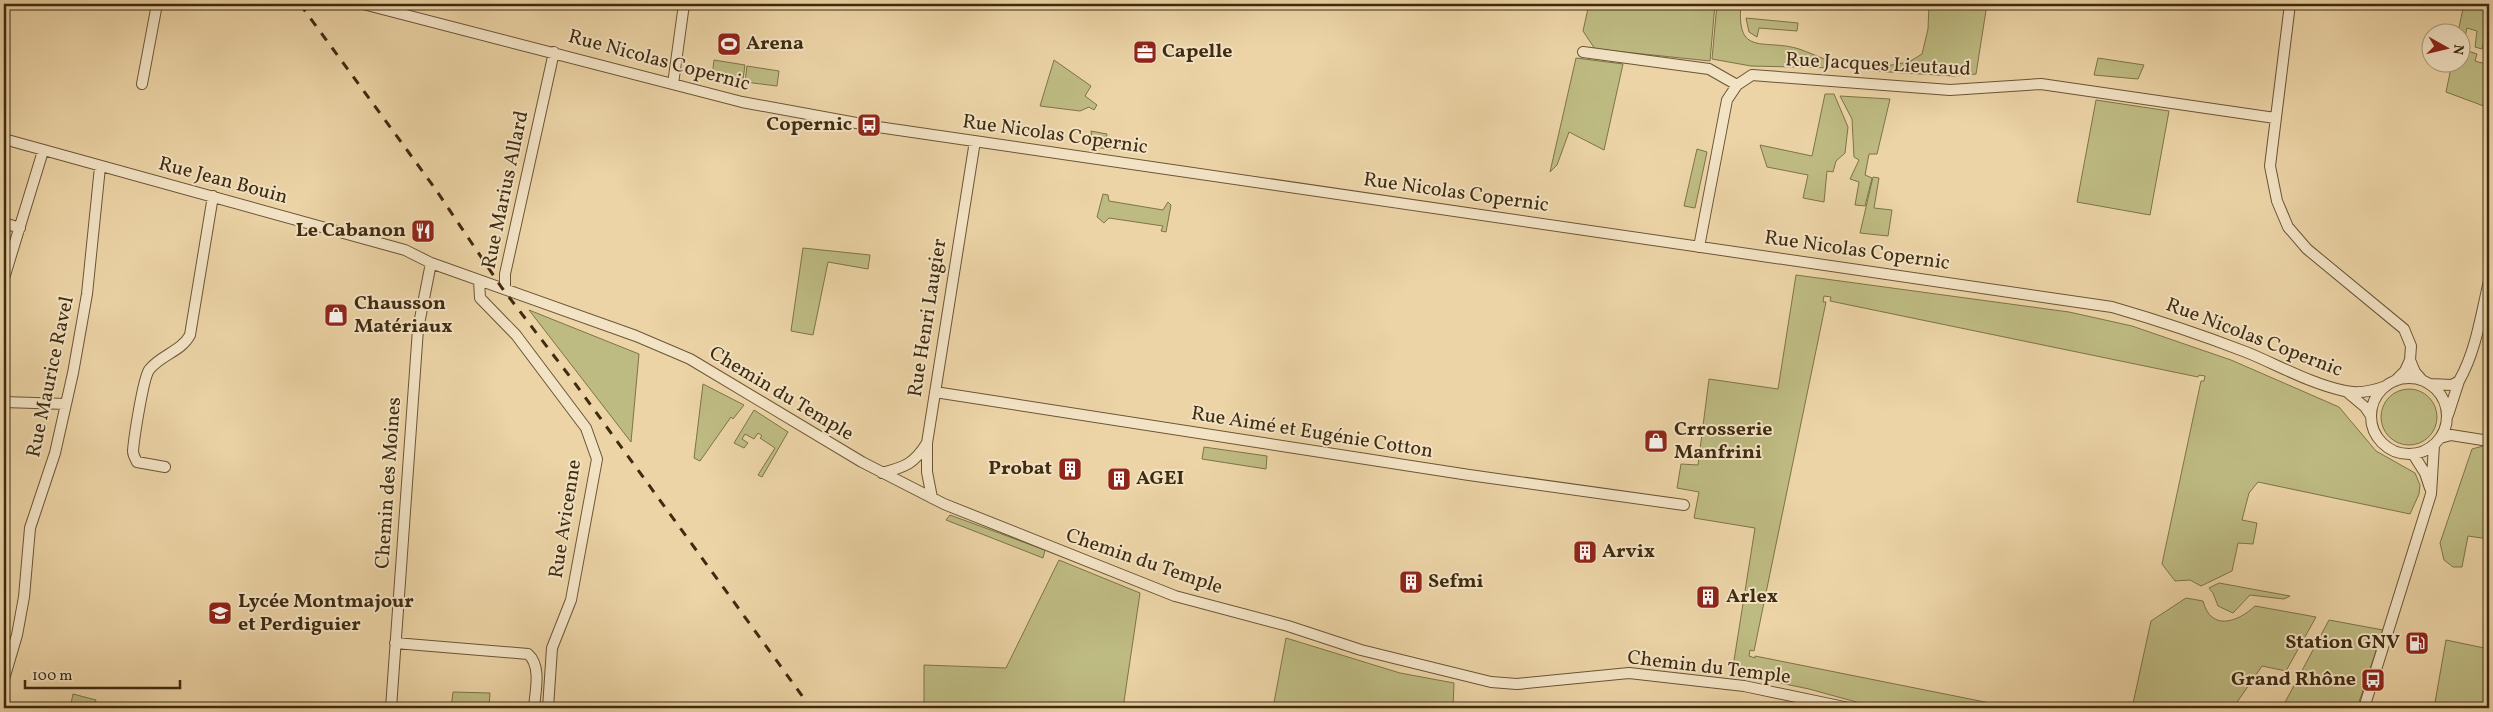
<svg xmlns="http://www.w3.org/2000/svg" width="2493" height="712" font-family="Vollkorn,serif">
  <rect width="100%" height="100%" fill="#ecd4a6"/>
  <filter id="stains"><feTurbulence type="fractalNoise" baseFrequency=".004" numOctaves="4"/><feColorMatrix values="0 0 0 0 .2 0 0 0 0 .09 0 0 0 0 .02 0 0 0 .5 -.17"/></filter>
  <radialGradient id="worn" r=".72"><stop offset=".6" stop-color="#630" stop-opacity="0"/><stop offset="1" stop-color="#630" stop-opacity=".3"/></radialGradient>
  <path fill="#bebb82" stroke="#7e7349" d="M1589,4H1715L1710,61L1595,49L1583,31Z
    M1717,4H1741C1736,58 1764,38 1799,49C1811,53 1823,59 1835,63L1836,68L1751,66L1712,59Z
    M1929,4H1987L1976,74L1954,76L1873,71L1874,68L1909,62L1922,54L1928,29Z
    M2464,4H2489V34H2486L2482,49L2475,47L2477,31L2467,28L2462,49L2477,54L2475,61L2489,65V108L2446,92L2452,63L2460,62V32H2458Z
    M1746,18L1798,23L1797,31L1759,28L1757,37L1749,32Z
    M1576,58L1623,64L1604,150L1569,132L1557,165L1550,172Z
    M2098,58L2144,65L2138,79L2094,75Z
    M714,60L745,65L743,80L712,76Z
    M1054,60L1091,86L1085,96L1097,105L1094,110L1089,107L1080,111L1040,106Z
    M747,66L779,71L777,86L745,82Z
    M1825,94H1834L1848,127L1845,153L1836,161L1833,172L1827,171L1824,202L1803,198L1808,175L1767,167L1760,145L1812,156Z
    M1840,96L1890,99L1877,154H1869L1865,175L1872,178L1865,206L1855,205L1859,182L1850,179L1859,160L1854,157L1852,119Z
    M2096,100L2169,111L2150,215L2077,202Z
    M1091,131L1107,134L1106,141L1137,145L1134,152L1093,147Z
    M1697,149L1707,152L1695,208L1684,206Z
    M1873,177L1879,178L1874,208L1892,210L1888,236L1860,233Z
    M1103,194L1108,195L1109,201L1163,210L1168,202L1171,205L1166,232L1161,231L1163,226L1109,218L1104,223L1097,217Z
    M803,248L870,255L868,269L828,262L813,335L791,331Z
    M1796,275L2069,312L2132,326L2231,360L2339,407L2376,451L2415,473L2420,485L2419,494L2410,514L2258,482L2249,493L2242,520L2257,523L2253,544L2238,543L2232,571L2201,586L2190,580L2175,581L2162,564L2201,381H2204L2205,376L2199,375L2198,377L1830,301L1831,297L1824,296L1823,302H1826L1754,651L1750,650L1749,656L1755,658V656L2015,708H1878L1809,689L1732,673L1755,528L1694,518L1699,492L1677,488L1681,464L1698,465L1709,379L1778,389Z
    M529,310L639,354L631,442Z
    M703,384L744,405L733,419L731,417L700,461L694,458Z
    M2381 417a28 28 0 1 1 56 0a28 28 0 1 1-56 0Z
    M754,410L788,432L762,477L758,475L775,448L760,438L762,436L758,433L754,439L745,434L742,439L748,443L744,448L734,443Z
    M2483,446L2489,447V539L2468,536L2462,567H2453L2444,560L2440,543L2472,449Z
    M1204,447L1267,456L1266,469L1202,459Z
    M950,515L1045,550L1043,558L946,520Z
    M1059,560L1140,593L1123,708H924V665L1006,668Z
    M2219,583L2290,596L2284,599L2250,595L2233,613L2218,606L2213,593L2209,588Z
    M2186,598L2203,601C2211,632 2238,622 2255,606L2316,617L2286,671L2262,666L2233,708H2132L2151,621Z
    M2329,620L2383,630L2357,708H2282Z
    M1286,638L1400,673L1454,683L1453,708H1273Z
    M2446,640L2489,649V708H2434Z
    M453,692L490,693L489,708H451Z
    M73,694L96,700L94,708H70Z"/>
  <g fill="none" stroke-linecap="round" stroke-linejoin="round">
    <g stroke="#6a5536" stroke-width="12">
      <path id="minor" d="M363,4L742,102L878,127L2112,307C2157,320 2202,335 2246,352C2278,365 2311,384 2345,391C2359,394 2373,391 2386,386
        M2290,4L2270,166L2277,201L2288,227L2307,249L2404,329L2411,346L2410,360
        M1583,52L1709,69L1737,85
        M142,84L157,4
        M673,84L684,4
        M4,139L405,250L431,263L636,336L690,359L862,462L944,504L1175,596L1288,626L1361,650L1491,682L1517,684L1629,673L1744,686L1849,708
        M4,223L20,228
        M1699,247L1727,100L1737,85L1752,75L1950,90L2041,84L2275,118
        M5,275L43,151
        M479,280L480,298L516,335L586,428L597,459L571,600L552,648L548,708
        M505,289V274L554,52
        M2371 416a38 38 0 1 1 76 0a38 38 0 1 1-76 0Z
        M2395,381L2405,371L2410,360L2415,372L2422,380
        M2459,381C2476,351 2481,315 2489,281
        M2429,384L2452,385L2459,381L2448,415
        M935,392L1469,475L1684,505
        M2347,392L2365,407L2371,416
        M4,402L66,404
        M2440,438L2451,435L2489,441
        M927,444V472L932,498
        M2413,454L2425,473L2430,488
        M165,467L137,462C135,458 133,455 133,451C134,438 143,379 149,370C160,355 181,352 190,335L213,196
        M882,473C905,467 914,464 927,443L975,141
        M395,643L528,654C542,666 535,692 534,708
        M4,679L17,635L24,597L30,528L55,453L73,373L87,294L100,167
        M391,708L418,329L431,263
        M2364,708L2431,494L2434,445"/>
    </g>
    <use href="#minor" stroke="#f3e3c5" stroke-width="10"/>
    <path stroke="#3e2b10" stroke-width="3" stroke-dasharray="9 9" stroke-linecap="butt" d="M300,4L434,187L502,288L574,382L811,708"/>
  </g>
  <defs>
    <g id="stadium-square" transform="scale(1.25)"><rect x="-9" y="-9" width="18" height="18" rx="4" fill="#8f2418" stroke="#f3e3c5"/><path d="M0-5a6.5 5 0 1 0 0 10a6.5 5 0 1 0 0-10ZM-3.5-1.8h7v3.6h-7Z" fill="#fff"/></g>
    <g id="office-square" transform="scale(1.25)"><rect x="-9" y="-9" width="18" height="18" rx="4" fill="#8f2418" stroke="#f3e3c5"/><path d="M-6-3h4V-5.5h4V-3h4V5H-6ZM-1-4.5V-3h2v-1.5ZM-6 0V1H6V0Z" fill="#fff"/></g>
    <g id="bus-square" transform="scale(1.25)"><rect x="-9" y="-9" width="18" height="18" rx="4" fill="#8f2418" stroke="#f3e3c5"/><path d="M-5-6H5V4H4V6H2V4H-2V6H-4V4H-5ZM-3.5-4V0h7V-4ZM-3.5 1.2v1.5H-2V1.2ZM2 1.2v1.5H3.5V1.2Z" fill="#fff"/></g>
    <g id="restaurant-square" transform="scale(1.25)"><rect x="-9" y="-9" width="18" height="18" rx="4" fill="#8f2418" stroke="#f3e3c5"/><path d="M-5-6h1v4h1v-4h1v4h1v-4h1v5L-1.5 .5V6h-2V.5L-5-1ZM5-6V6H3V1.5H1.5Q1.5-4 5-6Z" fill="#fff"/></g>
    <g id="shop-square" transform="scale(1.25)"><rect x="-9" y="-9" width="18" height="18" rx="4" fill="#8f2418" stroke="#f3e3c5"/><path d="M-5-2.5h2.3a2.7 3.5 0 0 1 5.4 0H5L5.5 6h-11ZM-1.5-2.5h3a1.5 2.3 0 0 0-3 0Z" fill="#fff"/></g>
    <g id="building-square" transform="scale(1.25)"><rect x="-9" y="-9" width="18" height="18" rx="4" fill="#8f2418" stroke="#f3e3c5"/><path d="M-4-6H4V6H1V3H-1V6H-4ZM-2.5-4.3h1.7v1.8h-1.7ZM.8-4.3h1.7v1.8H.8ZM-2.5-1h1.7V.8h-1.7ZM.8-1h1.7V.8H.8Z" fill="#fff"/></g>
    <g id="university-square" transform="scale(1.25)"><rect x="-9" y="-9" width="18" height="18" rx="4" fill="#8f2418" stroke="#f3e3c5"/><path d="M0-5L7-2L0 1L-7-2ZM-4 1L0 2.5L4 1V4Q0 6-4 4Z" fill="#fff"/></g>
    <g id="fuel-square" transform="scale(1.25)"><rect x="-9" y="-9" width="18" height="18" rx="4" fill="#8f2418" stroke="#f3e3c5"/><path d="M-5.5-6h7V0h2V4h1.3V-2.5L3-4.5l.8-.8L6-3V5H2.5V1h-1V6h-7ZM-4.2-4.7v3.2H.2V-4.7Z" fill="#fff"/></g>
  </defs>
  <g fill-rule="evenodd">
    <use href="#stadium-square" x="729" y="44"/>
    <use href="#office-square" x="1145" y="52"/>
    <use href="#bus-square" x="869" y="125"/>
    <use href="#restaurant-square" x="423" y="231"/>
    <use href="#shop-square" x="336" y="315"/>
    <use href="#shop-square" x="1656" y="441"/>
    <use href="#building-square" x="1070" y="469"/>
    <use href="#building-square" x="1119" y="479"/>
    <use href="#building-square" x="1585" y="552"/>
    <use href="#building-square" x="1411" y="582"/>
    <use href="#building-square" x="1708" y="597"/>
    <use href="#university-square" x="220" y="613"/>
    <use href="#fuel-square" x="2417" y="643"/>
    <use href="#bus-square" x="2373" y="680"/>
  </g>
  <g text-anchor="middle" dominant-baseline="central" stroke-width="4" stroke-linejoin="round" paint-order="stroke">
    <g font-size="20" font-weight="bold" fill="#3e2b10" stroke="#f3e3c5" text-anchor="start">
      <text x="746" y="44">Arena</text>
      <text x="1162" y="52">Capelle</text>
      <text x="852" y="125" text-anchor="end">Copernic</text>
      <text x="406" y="231" text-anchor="end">Le Cabanon</text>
      <text x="354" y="304">Chausson<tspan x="354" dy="23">Matériaux</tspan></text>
      <text x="1674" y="430">Crrosserie<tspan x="1674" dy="23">Manfrini</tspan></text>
      <text x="1052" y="469" text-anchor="end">Probat</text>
      <text x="1136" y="479">AGEI</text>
      <text x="1602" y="552">Arvix</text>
      <text x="1428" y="582">Sefmi</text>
      <text x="1726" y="597">Arlex</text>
      <text x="238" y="602">Lycée Montmajour<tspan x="238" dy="23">et Perdiguier</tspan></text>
      <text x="2400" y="643" text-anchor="end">Station GNV</text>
      <text x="2356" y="680" text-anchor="end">Grand Rhône</text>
    </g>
    <g font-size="20" fill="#3e2b10" stroke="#f3e3c5">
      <text transform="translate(659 61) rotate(15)">Rue Nicolas Copernic</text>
      <text transform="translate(1878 65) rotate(3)">Rue Jacques Lieutaud</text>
      <text transform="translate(1055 135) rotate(8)">Rue Nicolas Copernic</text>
      <text transform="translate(223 181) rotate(15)">Rue Jean Bouin</text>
      <text transform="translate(506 190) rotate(-78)">Rue Marius Allard</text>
      <text transform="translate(1456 193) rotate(8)">Rue Nicolas Copernic</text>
      <text transform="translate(1857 251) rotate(8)">Rue Nicolas Copernic</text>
      <text transform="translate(928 318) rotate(-81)">Rue Henri Laugier</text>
      <text transform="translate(2254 338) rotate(21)">Rue Nicolas Copernic</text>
      <text transform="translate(51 377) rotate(-78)">Rue Maurice Ravel</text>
      <text transform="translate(781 394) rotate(31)">Chemin du Temple</text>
      <text transform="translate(1312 433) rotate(9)">Rue Aimé et Eugénie Cotton</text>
      <text transform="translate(389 483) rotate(-86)">Chemin des Moines</text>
      <text transform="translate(566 519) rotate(-81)">Rue Avicenne</text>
      <text transform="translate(1144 562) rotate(19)">Chemin du Temple</text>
      <text transform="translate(1709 668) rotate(7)">Chemin du Temple</text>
    </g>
  </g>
  <rect width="2493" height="712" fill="none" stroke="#ecd4a6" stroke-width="20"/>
  <rect x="5" y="5" width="2483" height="702" fill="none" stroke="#3e2b10" stroke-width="2.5"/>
  <rect x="10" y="10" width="2473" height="692" fill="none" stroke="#3e2b10"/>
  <g transform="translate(2446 48) rotate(98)"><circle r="24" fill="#f3e3c5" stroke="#ab997d"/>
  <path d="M0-4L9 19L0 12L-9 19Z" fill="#8f2418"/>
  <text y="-8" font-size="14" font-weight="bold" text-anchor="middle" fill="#3e2b10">N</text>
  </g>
  <path d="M25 680v8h155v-8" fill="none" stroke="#3e2b10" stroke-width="2.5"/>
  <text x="32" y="680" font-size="15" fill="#3e2b10" stroke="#f3e3c5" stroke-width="4" paint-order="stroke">100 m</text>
  <rect width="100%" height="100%" filter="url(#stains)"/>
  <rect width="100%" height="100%" fill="url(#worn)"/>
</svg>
